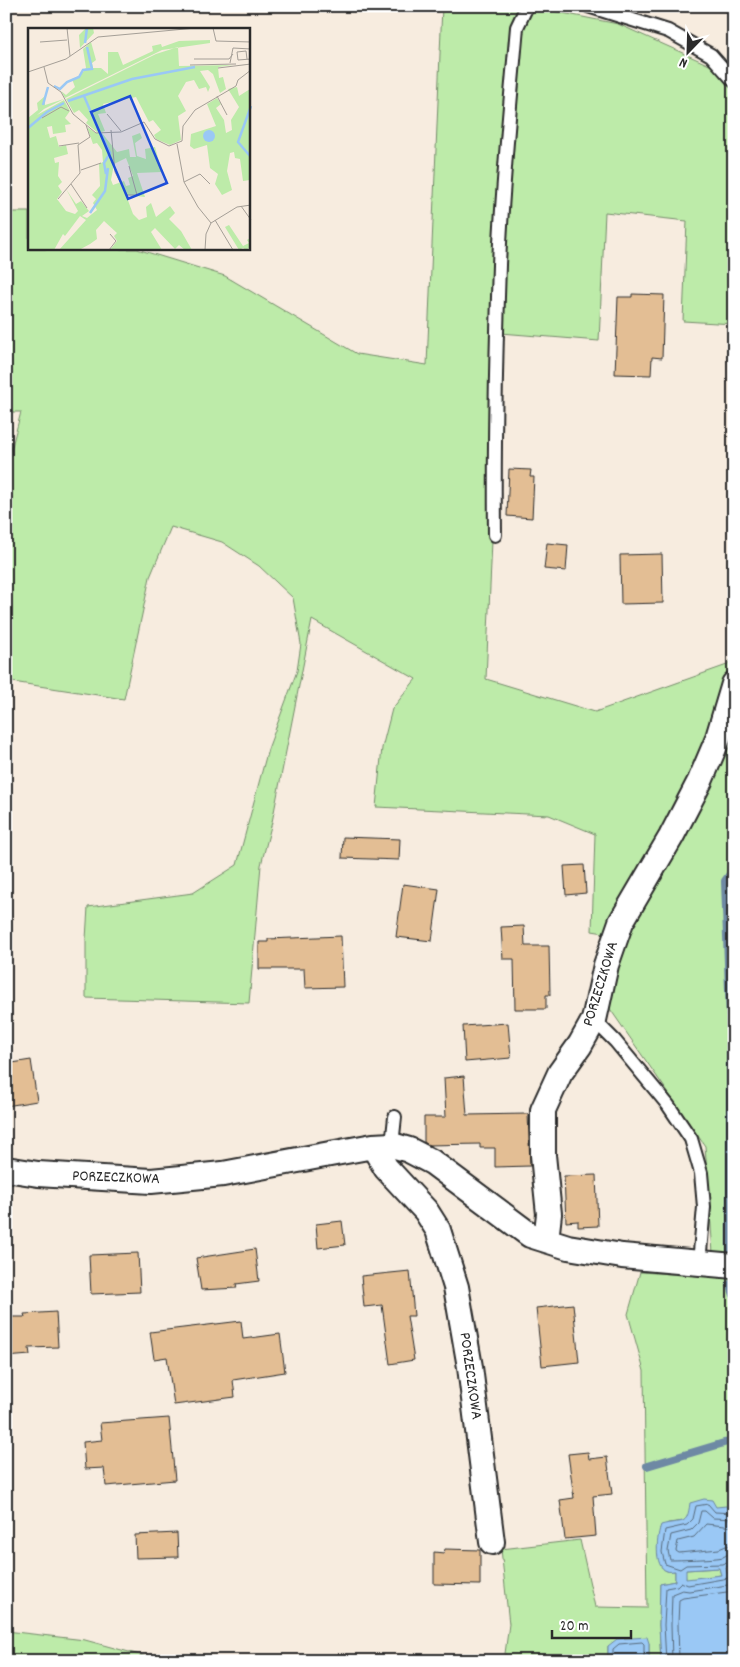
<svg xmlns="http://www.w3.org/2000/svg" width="740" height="1667" font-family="Dekko,sans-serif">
  <rect width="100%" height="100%" fill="#f7ecdf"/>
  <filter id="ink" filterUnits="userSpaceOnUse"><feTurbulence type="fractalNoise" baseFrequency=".02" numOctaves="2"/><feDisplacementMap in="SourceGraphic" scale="10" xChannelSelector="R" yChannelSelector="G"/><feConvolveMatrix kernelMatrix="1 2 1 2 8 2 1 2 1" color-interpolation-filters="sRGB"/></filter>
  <g filter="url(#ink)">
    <path fill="#bdeba9" stroke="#748b6a" d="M442,6H540L542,9L618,24L734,76V324L683,321L687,221L605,212L599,341L501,333L486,679L595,712L727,665L734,655V1255L713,1253L705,1146L608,1006L610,934L592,931L595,834L549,815L376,807L382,748L392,709L416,679L312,620L272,822L261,865L249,1003L86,998V939L88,907L193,893L237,865L268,749L297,671L301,644L293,598L259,566L222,542L171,527L150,577L124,699L6,681V469L21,412H6V212H29V249H137L225,276L357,354L427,365Z
      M640,1272L734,1278V1509C720,1504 694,1511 684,1521L668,1523L660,1528C659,1539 654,1567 667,1571C669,1572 672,1571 675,1571V1581L660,1584L659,1625L661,1661H649V1643L608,1646V1661H504L509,1624L501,1549L580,1540L595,1607L647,1608L644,1371L628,1314Z
      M719,1568L721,1575L686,1580L685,1570Z
      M6,1631L85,1640L162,1661H6Z"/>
    <path fill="#9ac8f5" stroke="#6e89a4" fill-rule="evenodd" d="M704,1499L712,1500L716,1507L726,1506L734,1509L732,1521L734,1562L730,1566L726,1567L727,1573H734V1661H661L659,1625L660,1584L675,1581V1571C672,1571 669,1572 667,1571C653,1567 657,1535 661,1525C682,1519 687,1528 690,1503ZM719,1568L721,1575L686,1579V1570Z
      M647,1637L649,1643V1661H608V1646L617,1639Z"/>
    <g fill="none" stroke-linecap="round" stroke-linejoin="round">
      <path stroke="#576a7c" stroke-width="1" d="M734,1513L715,1512L708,1504L696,1506L693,1519L687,1525L665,1530L662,1552L665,1564L680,1569L686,1565L722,1564L734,1559
        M734,1519L713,1518L705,1511H701L698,1523L691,1530L671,1535L668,1551L670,1560C677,1560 716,1559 723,1557C727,1555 729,1553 734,1553
        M734,1527L706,1524L694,1537L678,1541L676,1551L679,1553L719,1549L726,1546L734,1545
        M613,1661V1649L619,1644L642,1642L644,1644V1661
        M666,1661L664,1625L666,1588L677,1586L681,1582L688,1585L734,1577
        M672,1661L671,1625L672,1594L682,1590L689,1591L734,1584
        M679,1661L678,1624L679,1600L683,1598L734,1591"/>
      <path stroke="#6e89a4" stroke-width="8" d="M730,1251V1018L725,881L734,869
        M730,1284L734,1295
        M647,1466L734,1440"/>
    </g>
    <path fill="#e3be94" stroke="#2b2b2b" d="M632,294L664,295L662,358L652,357L651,375L615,374L618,297H632Z
      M509,469L531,470L530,477H534L532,518L507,516Z
      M547,543L568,545L566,571L544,569Z
      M662,554L663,603L621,604L620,555Z
      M343,837L400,839L399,860L342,858Z
      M584,865L586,893L566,895L564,866Z
      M403,884L439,889L432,941L396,937Z
      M524,926L525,946H549L550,995H546V1009H515L514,959H503L501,927Z
      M341,936L343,987L305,988L304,969H259V942H268V939Z
      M508,1023L511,1058L465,1062L463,1026Z
      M31,1060L37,1101L6,1106V1064Z
      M464,1076L467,1115L528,1114L530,1166L495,1167V1148H480V1144L428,1145L424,1142V1117H446L444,1078Z
      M596,1175L598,1226L578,1227V1221L566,1222L564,1176Z
      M342,1221L345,1245L318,1248L316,1224Z
      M255,1249L259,1281L236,1284L237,1288L201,1290L196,1258Z
      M138,1253L140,1292L91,1294L89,1255Z
      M410,1271L414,1316H407L414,1360L390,1364L382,1305L364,1307L361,1276Z
      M573,1304L579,1362L542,1366L536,1308Z
      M56,1312L58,1347L29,1348L30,1355L6,1357V1317H25L24,1314Z
      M241,1321L243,1339L280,1334L285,1372L233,1380L235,1397L174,1405L167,1357L154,1359L150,1332Z
      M169,1418L175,1480L106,1486L104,1468L85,1469L83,1442L102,1440L100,1423Z
      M588,1452L589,1459L607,1457L612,1494L593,1496L596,1536L565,1539L560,1500L574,1498L568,1454Z
      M177,1533L178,1557L136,1558L135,1535Z
      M445,1549L480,1550V1585L434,1584V1552L444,1553Z"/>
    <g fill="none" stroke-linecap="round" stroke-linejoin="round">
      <g stroke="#2b2b2b" stroke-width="16">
        <path id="lane" d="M588,6L668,31L711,55L734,81
          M495,535C494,445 496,355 499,265C502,186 510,107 517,27L527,6
          M594,1020L615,1041L668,1105L691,1139L701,1173L704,1207L699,1263
          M392,1145L395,1117"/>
      </g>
      <g stroke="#2b2b2b" stroke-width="28">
        <path id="street" d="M373,1146L386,1168L426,1211L438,1230L456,1287L470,1367L492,1542
          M6,1169L38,1174L151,1181L223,1174L373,1146L392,1145L409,1150L432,1162L530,1235L568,1247L622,1256L734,1266
          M546,1240L549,1214L543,1155V1110L560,1073L580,1045L594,1020L606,965L621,922L671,837L700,781L717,741L734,684"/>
      </g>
      <use href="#lane" stroke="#fff" stroke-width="12"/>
      <use href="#street" stroke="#fff" stroke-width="24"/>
    </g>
  </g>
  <g text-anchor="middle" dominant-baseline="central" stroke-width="4" stroke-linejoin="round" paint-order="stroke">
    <g font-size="16" fill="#2b2b2b" stroke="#fff">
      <text transform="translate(601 984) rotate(-73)">PORZECZKOWA</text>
      <text transform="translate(116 1178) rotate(2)">PORZECZKOWA</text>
      <text transform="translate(470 1376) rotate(82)">PORZECZKOWA</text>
    </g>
  </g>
  <g transform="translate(28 28)">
    <rect width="222" height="222" fill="#f7ecdf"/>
    <path d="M58,0H65L66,5L52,20L51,7ZM182,12V15L134,22L37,70L33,63L38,67L47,59L44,51L52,48L58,40L55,21L63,14L68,32L64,35L65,40H73L80,46V24H90L95,37L125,23L124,18L133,16L134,19L151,13ZM150,19L151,38L205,37L190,39L191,50L195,49L198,61L192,65L185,46L180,42L172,43L182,59L180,64L178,59L171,61L166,52L158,54L150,68L158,83L150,88L153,112L142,117L128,111L126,107L133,102L125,92L121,94L108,69L75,76L78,85L70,86L77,103L70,105L58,95L60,92L51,82L46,85L38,71L128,26ZM209,59L211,68L222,61V152L215,153L212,131L207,130L206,124L202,125L199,143L204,162L194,167L187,156L190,146L182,140L179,117L166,121L162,118L163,106L188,98L179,76L189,70L193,76L188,80L196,92L198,105L204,102L203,92L211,79L200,61ZM17,68V77L36,71L16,81L9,87L36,72L42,83L37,90L43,96L37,97L38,104L25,106L24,98L19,99L22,110L28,108L31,119L38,117L40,126L26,130L27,135L31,134L30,148L34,154L30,158L34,164L29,171L38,183L47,186L50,183L38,161L48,176L53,173L61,183L54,188L59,190L69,182L65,175L68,171L64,167L72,158L71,136L75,134L74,122L69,115L65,116L59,99L68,105H74L89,124L101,121L102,129H108L104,108L112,105L114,110L107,115L109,128L118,131L117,121L127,119L134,144L109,145L117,169L98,167L105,186L111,192L119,189L118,179L123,175L128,189L142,178L147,185L141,191L153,203L164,222H157L151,217L147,221L127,200L123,204L134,222H82L89,213L86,208L89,205L76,193L68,202L69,211L62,216L51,222H31L58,192L52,188L37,208L35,206L26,222H0V90L10,82L9,75ZM98,130L105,148L100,150L102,157L98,158L96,153L85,157L83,152L86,136ZM201,197L215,218L221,215L219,212L222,210V219L218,222L215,220L211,222L197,199Z" fill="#bdeba9" fill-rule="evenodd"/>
    <path d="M175 108a6 6 0 1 1 12 0a6 6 0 1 1-12 0Z" fill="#9ac8f5"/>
    <path fill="none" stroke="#9ac8f5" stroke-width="2.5" d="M57,15L59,0M26,58L32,61L39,54L51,49L55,42L64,41L59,19M56,68L71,103M40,73L104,51L167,39M15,77L20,59M0,100L19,84L36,75M73,106L82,125L76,135L78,146M222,128L210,114L223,78M62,185L77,163L80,140"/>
    <path fill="none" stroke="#a59f97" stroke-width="1" d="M39,0L42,28M185,0L188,13L223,14M12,14L39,12M166,31H201L205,26M219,31L218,23L209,24L210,32L223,31M202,35L205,20L223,21M162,37L208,36M16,39L20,55L33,64L45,86L68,105L93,104L116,94L127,111L141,118L154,113L155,98L167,82L208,58L210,52L223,42M190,40L223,36M0,44L38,31L70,9L168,0M189,68L199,87M79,86L93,103M14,90L33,79L41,83M83,102L87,144L99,167H109L101,138M149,116L156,154L170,179L183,195M31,118L51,115M53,142L73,135M156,154L172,146L182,156M43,156L59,180M30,171L52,145L50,117L62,109L58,97M213,178L223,192M187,192L205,222M81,222L88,213L82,206M177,222L178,206L183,195L209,179L223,177"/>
    <path fill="#1d4ed8" fill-opacity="0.15" stroke="#1d4ed8" stroke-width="2.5" d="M102,68L139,155L100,171L63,84Z"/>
    <rect width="222" height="222" fill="none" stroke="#2b2b2b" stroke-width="2.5"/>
  </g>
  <rect width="740" height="1667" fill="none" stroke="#fff" stroke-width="25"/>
  <rect x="12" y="12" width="715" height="1642" fill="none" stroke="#2b2b2b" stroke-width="2" filter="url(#ink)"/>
  <g transform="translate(688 52) rotate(203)" stroke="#ffffff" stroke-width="4" paint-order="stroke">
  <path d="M0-4L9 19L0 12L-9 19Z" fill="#2b2b2b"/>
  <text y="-8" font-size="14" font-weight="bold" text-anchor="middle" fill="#2b2b2b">N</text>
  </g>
  <path d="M552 1630v8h79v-8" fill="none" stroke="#2b2b2b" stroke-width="2.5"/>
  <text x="560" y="1630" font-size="15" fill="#2b2b2b" stroke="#ffffff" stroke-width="4" paint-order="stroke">20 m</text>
</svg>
